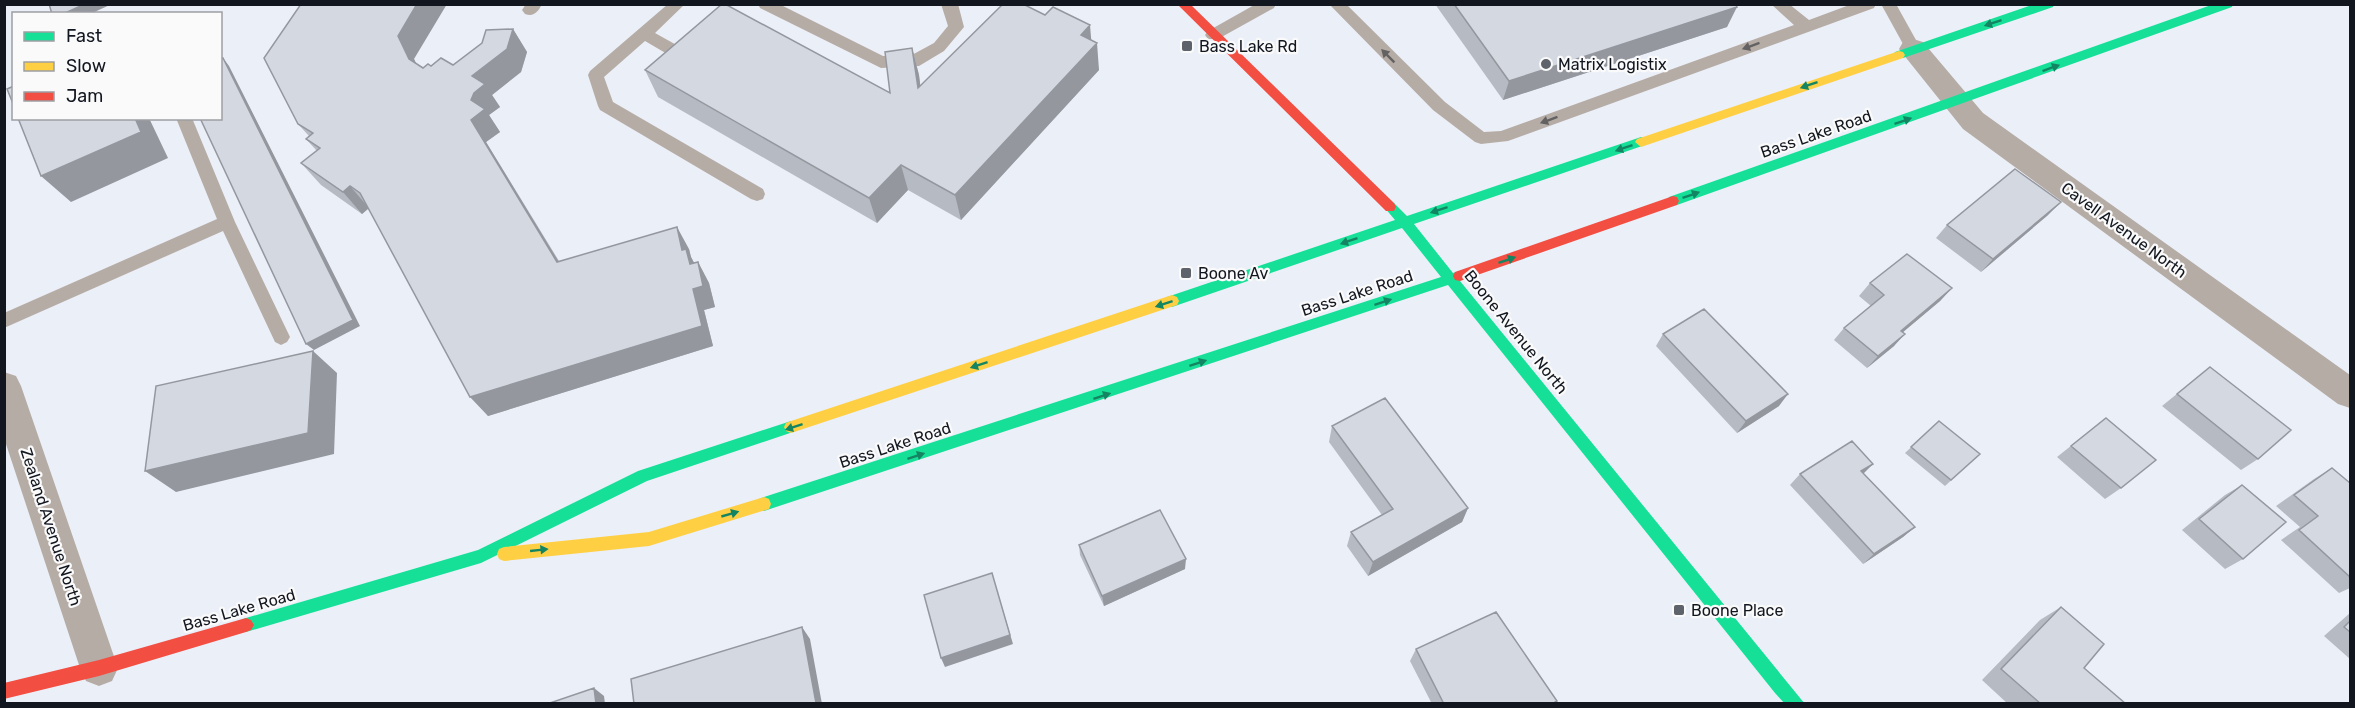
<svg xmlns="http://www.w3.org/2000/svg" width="2355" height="708" font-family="Rubik,sans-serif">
  <rect width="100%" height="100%" fill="#ebeff8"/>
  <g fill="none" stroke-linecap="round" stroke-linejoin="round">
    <path fill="#b6aca6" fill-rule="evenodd" d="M526,4H542C538,12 534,17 525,14L522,10Z
      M668,4H685L655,33L698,57L700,61L698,65H686L645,41L604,77L613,102L763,189L765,194L763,199L757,201L751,199L600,110L598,106L588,75L590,71Z
      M758,4H779L883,56H910L934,43L948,26L941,4H958L964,27L944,51L919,66L881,68L760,8Z
      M1256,4H1276L1274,8L1218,39H1208L1205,35L1208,31Z
      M1329,4H1346L1445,102L1484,132L1501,131L1794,25L1771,4H1789L1809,20L1852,4H1876L1874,8L1508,141L1481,144L1475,142L1433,110Z
      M1881,4H1896L1921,49L1918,53H1908Z
      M176,118H192L235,222L290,337L287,342L281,345L275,342L223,231L4,328V313L217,219Z"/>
    <path fill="#b6aca6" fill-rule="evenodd" d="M1913,39L1923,42L1983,113L2350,375V408L2338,404L1963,129L1899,49L1903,42Z
      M4,372L16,376L21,386L118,668L112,681L99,686L86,681L80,668L4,438Z"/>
    <path fill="#16e098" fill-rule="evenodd" d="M2035,4H2054L2053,7L1903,58H1895L1893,55L1895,52Z
      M2214,4H2233L2232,7L1677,205H1669L1667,201L1669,197Z
      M1641,137L1645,139L1647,142L1645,145L1414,224L1453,273L1460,271L1465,272L1467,276L1460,281L1805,704H1785L1775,693L1448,285L764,511L759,509L757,504L759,499L764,497L1441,277L1402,228L1172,307L1167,305L1165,301L1167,297L1395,220L1384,207L1386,203H1394L1407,216Z
      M791,421L796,423L798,427L796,431L647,481L481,563L246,632L241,630L238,625L241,620L246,618L478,550L638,471Z"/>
    <path fill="#ffcf43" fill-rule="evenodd" d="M1899,51L1903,52L1905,55L1903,58L1641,147L1635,142L1637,139Z
      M1172,295L1177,297L1179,301L1177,305L791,433L786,431L784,427L786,423L791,421Z
      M764,497L769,499L771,504L769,509L649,546L504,561L499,559L497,554L499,549L504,547L649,532Z"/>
    <path fill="#f24e42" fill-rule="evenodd" d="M1177,4H1190L1394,203L1396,207L1394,211H1386Z
      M1673,196L1677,197L1679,201L1677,205L1460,281L1455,280L1453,276L1455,272Z
      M246,618L251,620L254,625L251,630L246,632L99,676L4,699V683L99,660Z"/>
  </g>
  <path fill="#b6bac2" d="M1435,4H1735L1727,27L1503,100Z
    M513,29L527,52L521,72L492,95L500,107L489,115L500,132L486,142L559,261L689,249L691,257L694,263L698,262L709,283L715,307L704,310L713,346L488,416L369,208L362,214L321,185L301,163L317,151L306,139L309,136L298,124L414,59L416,63L423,68L431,66L453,65Z
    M1092,41L1099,70L961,220L908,190L877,223L658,97L645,70L890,93L912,48L919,75L920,85Z
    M2048,215L1981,272L1936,238L1947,225Z
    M1870,283L1952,288L1940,301L1903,332L1894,346L1867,368L1834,340L1844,328L1871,306L1859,296Z
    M1663,334L1779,406L1737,433L1656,346Z
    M2210,367L2258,459L2241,470L2162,406Z
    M2106,418L2121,488L2105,499L2057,457Z
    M1939,421L1980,454L1945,486L1905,453Z
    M1332,426L1468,508L1462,522L1368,576L1347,546L1351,532L1382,515L1329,442Z
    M1873,464L1863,473L1915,527L1903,537L1863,564L1790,485L1800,474Z
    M2332,468L2350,483V588L2339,593L2281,540L2300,527L2276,506L2314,479Z
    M2242,485L2243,559L2225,569L2182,530L2225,495Z
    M1079,545L1185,569L1104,606L1080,555Z
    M2061,607L2084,668L2126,704H2008L1982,680L2040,620Z
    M2350,613V659L2324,636Z
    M1416,649L1554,704H1432L1410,661Z"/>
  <path fill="#94979e" d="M85,4H112L90,14H63Z
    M417,4H447L414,59L425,82L409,59L398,36Z
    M1737,7L1727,27L1503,100L1509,81Z
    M1090,25L1092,49L1097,43L1099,70L961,220L955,195L1081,35Z
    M513,29L527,52L521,72L492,95L500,107L489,115L500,132L486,142L571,282L557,262L471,120L472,76Z
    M912,48L919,75L924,115L918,88Z
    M223,58L229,66L360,326L314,350L306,344Z
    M135,118H149L168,158L71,202L41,176Z
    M901,165L908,190L877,223L869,198Z
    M350,186L369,208L362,214L343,192Z
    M2061,202L2048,215L1981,272L1993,259Z
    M677,227L689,249L691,257L698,270L701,285L682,250Z
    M698,262L709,283L715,307L704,310L713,346L488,416L470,397L693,289Z
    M1952,288L1940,301L1890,343L1901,331Z
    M1905,334L1894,346L1867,368L1878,356Z
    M313,351L337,373L334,454L176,492L145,471Z
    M1788,394L1779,406L1737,433L1746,421Z
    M1873,464L1862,475L1861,471Z
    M1468,508L1462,522L1368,576L1373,562Z
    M1915,527L1903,537L1863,564L1874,554Z
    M1186,559L1185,569L1104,606L1102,596Z
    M992,573L1013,644L945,667L941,658Z
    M802,627L810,639L822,704H816Z
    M594,688L604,696L605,704H596Z"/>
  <path fill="#d4d8e1" stroke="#94979e" stroke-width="1.5" d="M49,4H85L63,14H52Z
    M301,4H417L398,36L409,59L423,68L428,64L431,66L441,58L453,65L482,43L486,30L513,29L507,49L472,76L485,84L474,93L471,100L485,109L471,120L557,262L677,227L682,250L686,249L690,264L698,262L703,286L693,289L702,326L470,397L360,193L350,186L343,192L301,163L320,148L306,139L313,133L298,124L264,58Z
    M722,4H725L890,93L885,52L912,48L918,88L1003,4H1023L1045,15L1053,7L1090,25L1081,35L1097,43L955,195L901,165L869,198L645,70Z
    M1454,4H1735L1737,7L1509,81Z
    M223,58L353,320L306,344L200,118H220V59Z
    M14,86V106L7,89Z
    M18,118H135L141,132L41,176Z
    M2015,169L2061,202L1993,259L1947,225Z
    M1907,254L1952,288L1901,331L1905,334L1878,356L1844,328L1884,295L1870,283Z
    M1704,309L1788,394L1746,421L1663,334Z
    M313,351L308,433L145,471L156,386Z
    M2210,367L2291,430L2258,459L2177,394Z
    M1385,398L1468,508L1373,562L1351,532L1393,509L1332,426Z
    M2106,418L2156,460L2121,488L2071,446Z
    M1939,421L1980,454L1951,480L1911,447Z
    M1852,441L1873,464L1861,471L1915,527L1874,554L1800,474Z
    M2332,468L2350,483V577L2299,530L2318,516L2294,495Z
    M2242,485L2286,522L2243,559L2199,519Z
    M1160,510L1186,559L1102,596L1079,545Z
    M992,573L1010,635L941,658L924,595Z
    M2061,607L2104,644L2084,668L2126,704H2041L2001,669Z
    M1496,612L1557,701L1552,704H1444L1416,649Z
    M2350,621V632L2344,627Z
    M802,627L816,703L634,704L631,679Z
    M594,688L596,704H547Z"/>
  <defs><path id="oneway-solid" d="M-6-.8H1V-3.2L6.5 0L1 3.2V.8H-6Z" transform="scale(1.5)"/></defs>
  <g fill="#148562">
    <use href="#oneway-solid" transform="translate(1993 23) rotate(162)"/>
    <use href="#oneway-solid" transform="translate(2051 68) rotate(-20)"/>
    <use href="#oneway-solid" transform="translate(1809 85) rotate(161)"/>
    <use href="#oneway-solid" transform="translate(1903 121) rotate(-19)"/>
    <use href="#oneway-solid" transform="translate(1624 148) rotate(161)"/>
    <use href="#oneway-solid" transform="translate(1691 195) rotate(-19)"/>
    <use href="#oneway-solid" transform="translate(1439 210) rotate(162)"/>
    <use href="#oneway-solid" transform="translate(1349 241) rotate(161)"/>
    <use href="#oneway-solid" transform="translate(1507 260) rotate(-19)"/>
    <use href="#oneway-solid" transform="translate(1383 302) rotate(-18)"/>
    <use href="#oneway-solid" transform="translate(1164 304) rotate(162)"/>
    <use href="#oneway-solid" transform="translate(1198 363) rotate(-18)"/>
    <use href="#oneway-solid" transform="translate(979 365) rotate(162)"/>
    <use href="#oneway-solid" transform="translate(1102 396) rotate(-18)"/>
    <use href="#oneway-solid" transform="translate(794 427) rotate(162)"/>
    <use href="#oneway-solid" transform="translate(916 456) rotate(-18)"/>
    <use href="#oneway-solid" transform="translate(730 514) rotate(-16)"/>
    <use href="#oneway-solid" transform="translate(539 550) rotate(-6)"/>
  </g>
  <g fill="#646162">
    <use href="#oneway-solid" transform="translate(1751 46) rotate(160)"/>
    <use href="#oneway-solid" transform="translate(1388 56) rotate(-135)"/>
    <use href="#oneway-solid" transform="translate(1549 120) rotate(160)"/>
  </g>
  <g fill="#5e626b" stroke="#fafafa" stroke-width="2">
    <rect x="1181" y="40" width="12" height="12" rx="3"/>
    <circle cx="1546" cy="64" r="6"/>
    <rect x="1180" y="267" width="12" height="12" rx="3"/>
    <rect x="1673" y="604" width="12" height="12" rx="3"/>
  </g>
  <g text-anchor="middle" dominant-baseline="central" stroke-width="4.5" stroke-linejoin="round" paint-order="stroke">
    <g font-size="16" fill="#12161f" stroke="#fafafa" text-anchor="start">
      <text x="1199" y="46">Bass Lake Rd</text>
      <text x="1558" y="64">Matrix Logistix</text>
      <text x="1198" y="273">Boone Av</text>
      <text x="1691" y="610">Boone Place</text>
    </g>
    <g font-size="16" fill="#12161f" stroke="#fafafa">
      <text transform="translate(1816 134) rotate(-19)">Bass Lake Road</text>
      <text transform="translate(2124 230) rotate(36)">Cavell Avenue North</text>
      <text transform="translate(1357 293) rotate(-18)">Bass Lake Road</text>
      <text transform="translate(1516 332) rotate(51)">Boone Avenue North</text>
      <text transform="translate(895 445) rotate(-18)">Bass Lake Road</text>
      <text transform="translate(51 527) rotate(72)">Zealand Avenue North</text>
      <text transform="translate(239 610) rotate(-16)">Bass Lake Road</text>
    </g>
  </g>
  <rect width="2355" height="708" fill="none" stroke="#12161f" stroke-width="12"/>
  <rect x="12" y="12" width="210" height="108" fill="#fafafa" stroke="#9d9fa2" stroke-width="1.5"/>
  <rect x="24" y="32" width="30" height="9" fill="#16e098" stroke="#9d9fa2" stroke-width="1.5"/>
  <text x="66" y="42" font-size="18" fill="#12161f">Fast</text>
  <rect x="24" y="62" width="30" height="9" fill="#ffcf43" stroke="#9d9fa2" stroke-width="1.5"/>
  <text x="66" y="72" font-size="18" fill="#12161f">Slow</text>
  <rect x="24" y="92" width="30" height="9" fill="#f24e42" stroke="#9d9fa2" stroke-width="1.5"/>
  <text x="66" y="102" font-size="18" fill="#12161f">Jam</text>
</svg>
